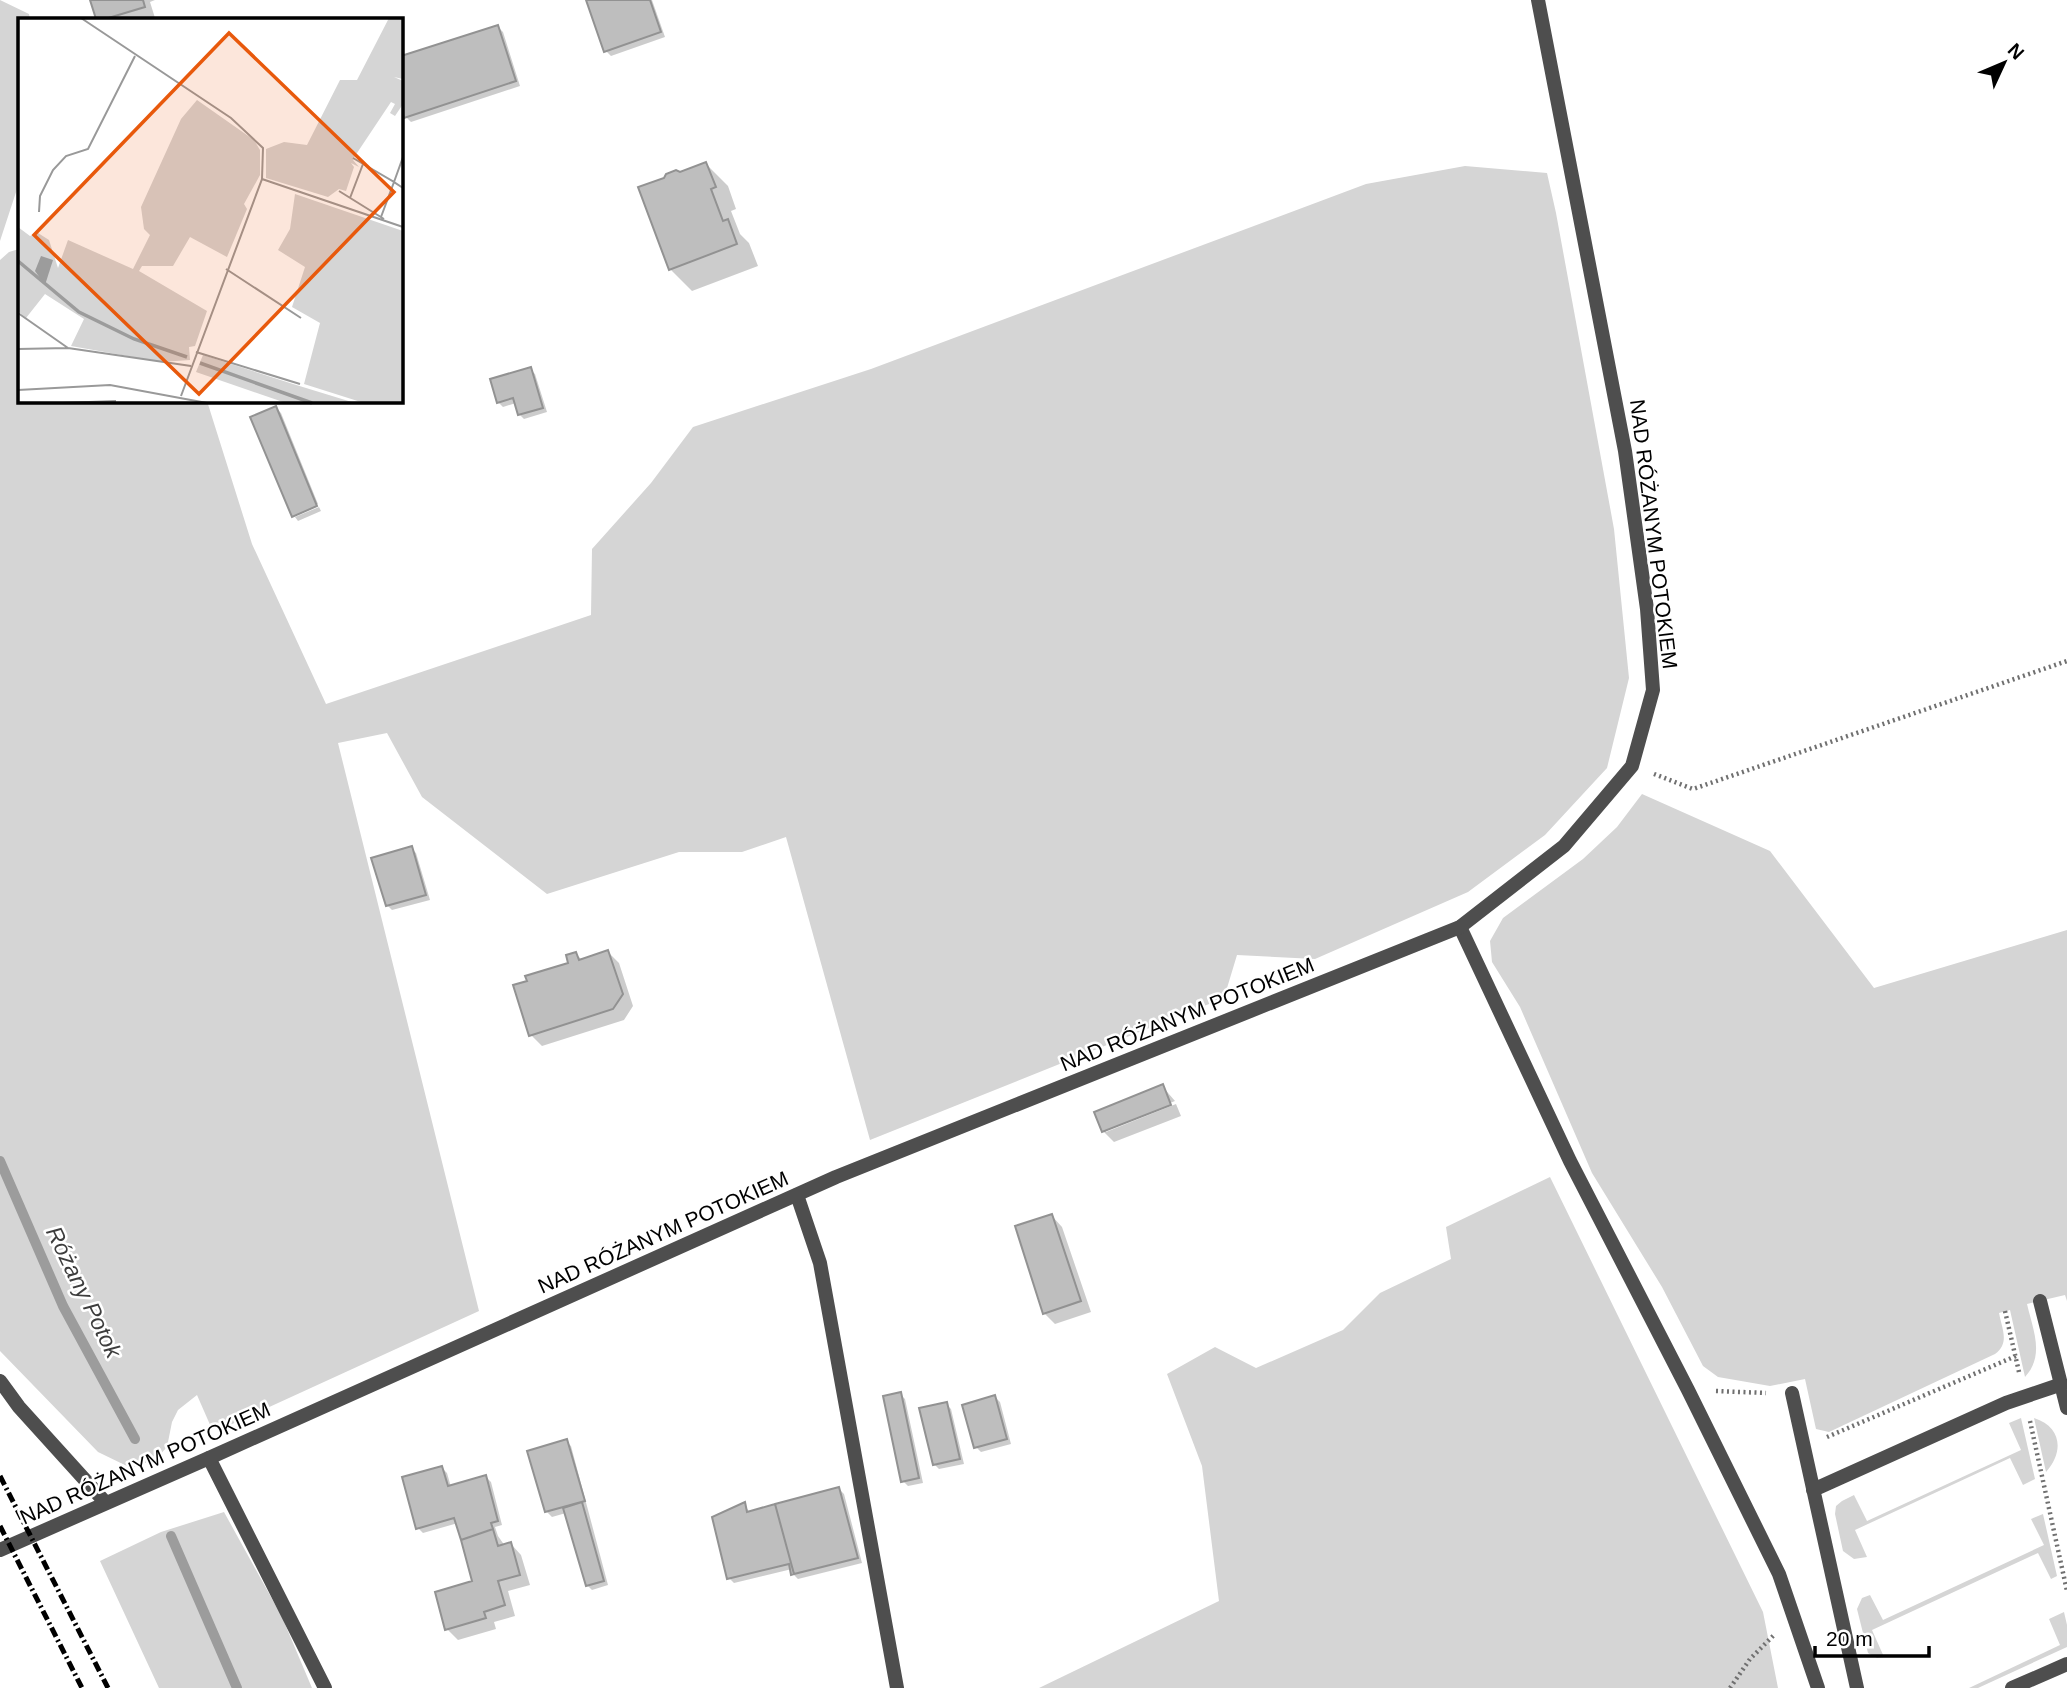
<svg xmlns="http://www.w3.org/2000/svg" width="2067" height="1688" font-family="Helvetica,sans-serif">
  <rect width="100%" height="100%" fill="#fff"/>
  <path fill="#d5d5d5" d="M0,0L29,14L30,19H19V183L0,241Z
    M1465,166L1547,173L1556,213L1614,529L1629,678L1607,768L1545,835L1468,892L1315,959L1237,955L1224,998L870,1140L786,837L742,852H679L547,894L422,797L387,733L338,743L479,1311L230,1425L211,1427L197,1395L178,1410L172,1422L167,1447L156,1459L131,1468L98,1452L0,1351V260L9,252L19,249V401H207L252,544L326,704L591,615L592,549L651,483L693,427L871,369L1366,184Z
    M1642,794L1770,851L1874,988L2067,930V1301L2065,1295L2027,1304C2033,1330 2045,1355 2025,1377L2010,1310L1999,1313C2002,1329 2010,1343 1995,1354L1829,1432L1816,1429L1805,1379L1770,1386L1718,1377L1703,1366L1662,1287L1592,1173L1520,1007L1492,962L1490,941L1503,918L1583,859L1617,827Z
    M1550,1177L1763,1612L1778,1688H1039L1219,1601L1202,1466L1167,1374L1215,1347L1256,1368L1343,1330L1380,1293L1451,1259L1446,1227Z
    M2021,1418L2035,1479L2023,1485L2010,1458L1855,1530L1867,1557L1854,1559L1843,1551L1835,1514L1836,1506L1842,1501L1854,1495L1867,1521L2021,1450L2009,1423Z
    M2034,1418C2062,1427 2064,1452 2046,1472Z
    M224,1512L282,1617L312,1688H159L100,1561L161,1532Z
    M2043,1514L2057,1576L2051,1579L2038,1553L1872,1630L1884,1657L1877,1658L1868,1653L1857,1609L1862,1598L1870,1595L1883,1620L2044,1545L2031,1519Z
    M2064,1612L2067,1625V1647L1978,1688H1969L2060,1645L2049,1619Z"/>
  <path fill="#0003" d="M92,0H155L150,2L155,18L98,19Z
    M588,0H652L665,37L611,56L606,51Z
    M498,27L503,32L520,86L411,122L406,117L401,102V58Z
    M706,164L728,186L736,209L731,211L740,234L749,243L758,266L692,291L670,269Z
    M530,369L535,374L547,412L524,419L519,414L516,403L503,407L498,402Z
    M276,408L281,413L318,504L293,514Z
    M319,507L321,511L298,521L295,517Z
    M411,848L416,853L430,900L392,910L387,905Z
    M608,952L619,963L633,1006L624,1020L542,1046L531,1035L515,986L571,964L576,954L582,960Z
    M1162,1086L1175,1101L1106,1128V1132L1176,1104L1181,1116L1114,1142L1103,1131L1096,1113Z
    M1052,1216L1062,1227L1091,1312L1055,1324L1044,1313Z
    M900,1394L905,1399L923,1483L908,1486L903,1481Z
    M995,1397L1000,1402L1011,1444L981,1452L976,1447Z
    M946,1404L951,1409L964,1464L939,1469L934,1464Z
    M566,1441L571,1446L608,1585L592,1590L587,1585L566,1513L552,1517L547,1512L530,1452Z
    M442,1468L447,1473L451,1487L486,1477L491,1482L502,1525L495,1527L498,1536L505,1546L511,1544L521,1555L530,1585L508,1591L515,1616L494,1622L496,1629L458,1640L447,1629L475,1583L458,1523L423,1533L418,1528Z
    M839,1489L844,1494L862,1563L798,1579L793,1574L792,1569L734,1583L729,1578L744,1504L750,1513Z"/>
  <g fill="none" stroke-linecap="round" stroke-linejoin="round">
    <path stroke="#9c9c9c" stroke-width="10" d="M0,1161L63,1306L135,1439
      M171,1536L237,1688"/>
  </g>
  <path fill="#bebebe" stroke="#929292" stroke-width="2" d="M90,0H143L145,7L105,19H96Z
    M586,0H650L661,32L604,52Z
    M498,25L516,81L404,118L401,107V56Z
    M706,162L716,187L711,189L723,221L728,219L737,244L669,270L638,187L664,178L666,174L676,170L680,172Z
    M531,367L543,408L518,415L513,398L497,403L490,379Z
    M276,406L317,506L292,517L250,417Z
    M412,846L426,895L386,906L371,858Z
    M608,950L623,994L613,1009L529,1036L513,985L527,981L525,976L568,963L566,955L576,952L579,960Z
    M1163,1084L1171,1105L1102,1132L1094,1112Z
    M1052,1214L1081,1301L1043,1314L1015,1226Z
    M901,1392L919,1478L901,1482L883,1396Z
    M995,1395L1007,1439L974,1448L962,1405Z
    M947,1402L960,1459L933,1465L919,1408Z
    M567,1439L585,1501L545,1512L527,1451Z
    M442,1466L448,1486L486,1475L498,1521L491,1523L493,1529L461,1540L454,1518L416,1529L402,1477Z
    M839,1487L858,1558L794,1574L775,1504Z
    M582,1502L604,1581L586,1586L563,1508Z
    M745,1502L747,1512L775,1504L794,1574L791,1575L789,1564L727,1579L712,1517Z
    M493,1529L498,1546L511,1542L520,1575L498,1581L505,1605L484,1612L486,1618L445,1630L435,1592L472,1581L461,1540Z"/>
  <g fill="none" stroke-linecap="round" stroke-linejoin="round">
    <path stroke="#707070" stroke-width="4.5" stroke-dasharray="2 3.5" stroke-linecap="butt" d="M1654,774L1693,789L2067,661
      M2005,1311L2019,1372
      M1716,1391L1766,1393
      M2030,1421L2067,1591
      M1827,1437L2016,1356
      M1730,1688L1750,1659L1774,1635"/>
    <path stroke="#4e4e4e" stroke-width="14" d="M1460,927L1570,1161L1688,1390L1779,1574L1818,1688
      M797,1195L820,1263L897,1688
      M2040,1301L2067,1408
      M0,1381L19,1407L105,1502
      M1792,1393L1857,1688
      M209,1458L325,1688
      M1813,1490L2006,1403L2062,1384
      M2012,1688L2067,1664"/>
    <path stroke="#4e4e4e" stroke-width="14" d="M0,1550L209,1458L836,1177L1460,927L1564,846L1632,766L1653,690L1647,609L1625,451L1538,0"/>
    <path stroke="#000" stroke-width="5" stroke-dasharray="10 3.5 2 3.5" stroke-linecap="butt" d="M0,1476L108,1688
      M0,1526L82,1688"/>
  </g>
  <g text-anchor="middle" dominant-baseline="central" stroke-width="5" stroke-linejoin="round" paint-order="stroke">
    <g font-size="21" fill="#000" stroke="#fff">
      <text transform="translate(1654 534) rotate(83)">NAD RÓŻANYM POTOKIEM</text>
      <text transform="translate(1187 1014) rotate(-22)">NAD RÓŻANYM POTOKIEM</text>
      <text transform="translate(663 1232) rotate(-24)">NAD RÓŻANYM POTOKIEM</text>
      <text transform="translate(145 1463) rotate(-24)">NAD RÓŻANYM POTOKIEM</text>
    </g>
    <g font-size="23" font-style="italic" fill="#3d3d3d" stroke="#fff">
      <text transform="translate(84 1292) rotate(64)">Różany Potok</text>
    </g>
  </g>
  <g transform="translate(18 18)">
    <rect width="385" height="385" fill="#fff"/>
    <path d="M371,0H385V61L376,59L385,63V86L377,98L372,95L377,86L373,84L337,138L335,142L341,149L333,145L336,149L328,173L321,171L310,179L248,160V131L266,124L289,127L322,62H339ZM179,82L236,122L242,132V157L226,186L229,191L209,239L172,219L155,248H124L121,253L189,293L177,328L171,329L172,342L143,344L53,328L66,301L27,276L8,300L0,293V209L12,218L20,215L31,222L40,250L50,222L115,251L132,217L126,211L123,189L163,101ZM277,176L385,213V385H346L286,366L302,305L274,289L287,249L260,232L272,211ZM185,337L275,366L337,385H268L178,354Z" fill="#d5d5d5"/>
    <path d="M23,238L35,242L27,267L17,253Z" fill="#9c9c9c"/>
    <path fill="none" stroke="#9c9c9c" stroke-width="3.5" d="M0,243L61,294L116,321L169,339M182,345L294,385"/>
    <path fill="none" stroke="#999" stroke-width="2" d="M63,0L213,100L245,130L244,161L163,378M385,139L376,164L385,170M335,140L376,164L363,199M244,161L385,209M321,173L366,201M332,180L345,146M21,194L22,178L35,152L48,138L70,131L117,38M208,251L283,300M0,295L50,330M0,331L50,330L173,348M178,334L282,366M0,372L92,367L189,385M44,385L98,383"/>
    <path fill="#e8590c" fill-opacity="0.15" stroke="#e8590c" stroke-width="3.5" d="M211,15L376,174L181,376L16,217Z"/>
    <rect width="385" height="385" fill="none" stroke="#000" stroke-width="3.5"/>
  </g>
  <g transform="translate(2004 63) rotate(46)" stroke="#ffffff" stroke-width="5" paint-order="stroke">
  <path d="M0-5L12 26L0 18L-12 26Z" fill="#000000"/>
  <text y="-10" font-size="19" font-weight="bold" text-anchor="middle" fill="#000000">N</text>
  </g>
  <path d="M1815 1646v10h114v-10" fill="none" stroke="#000000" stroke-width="3.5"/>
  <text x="1826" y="1646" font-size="21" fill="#000000" stroke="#ffffff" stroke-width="5" paint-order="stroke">20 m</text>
</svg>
